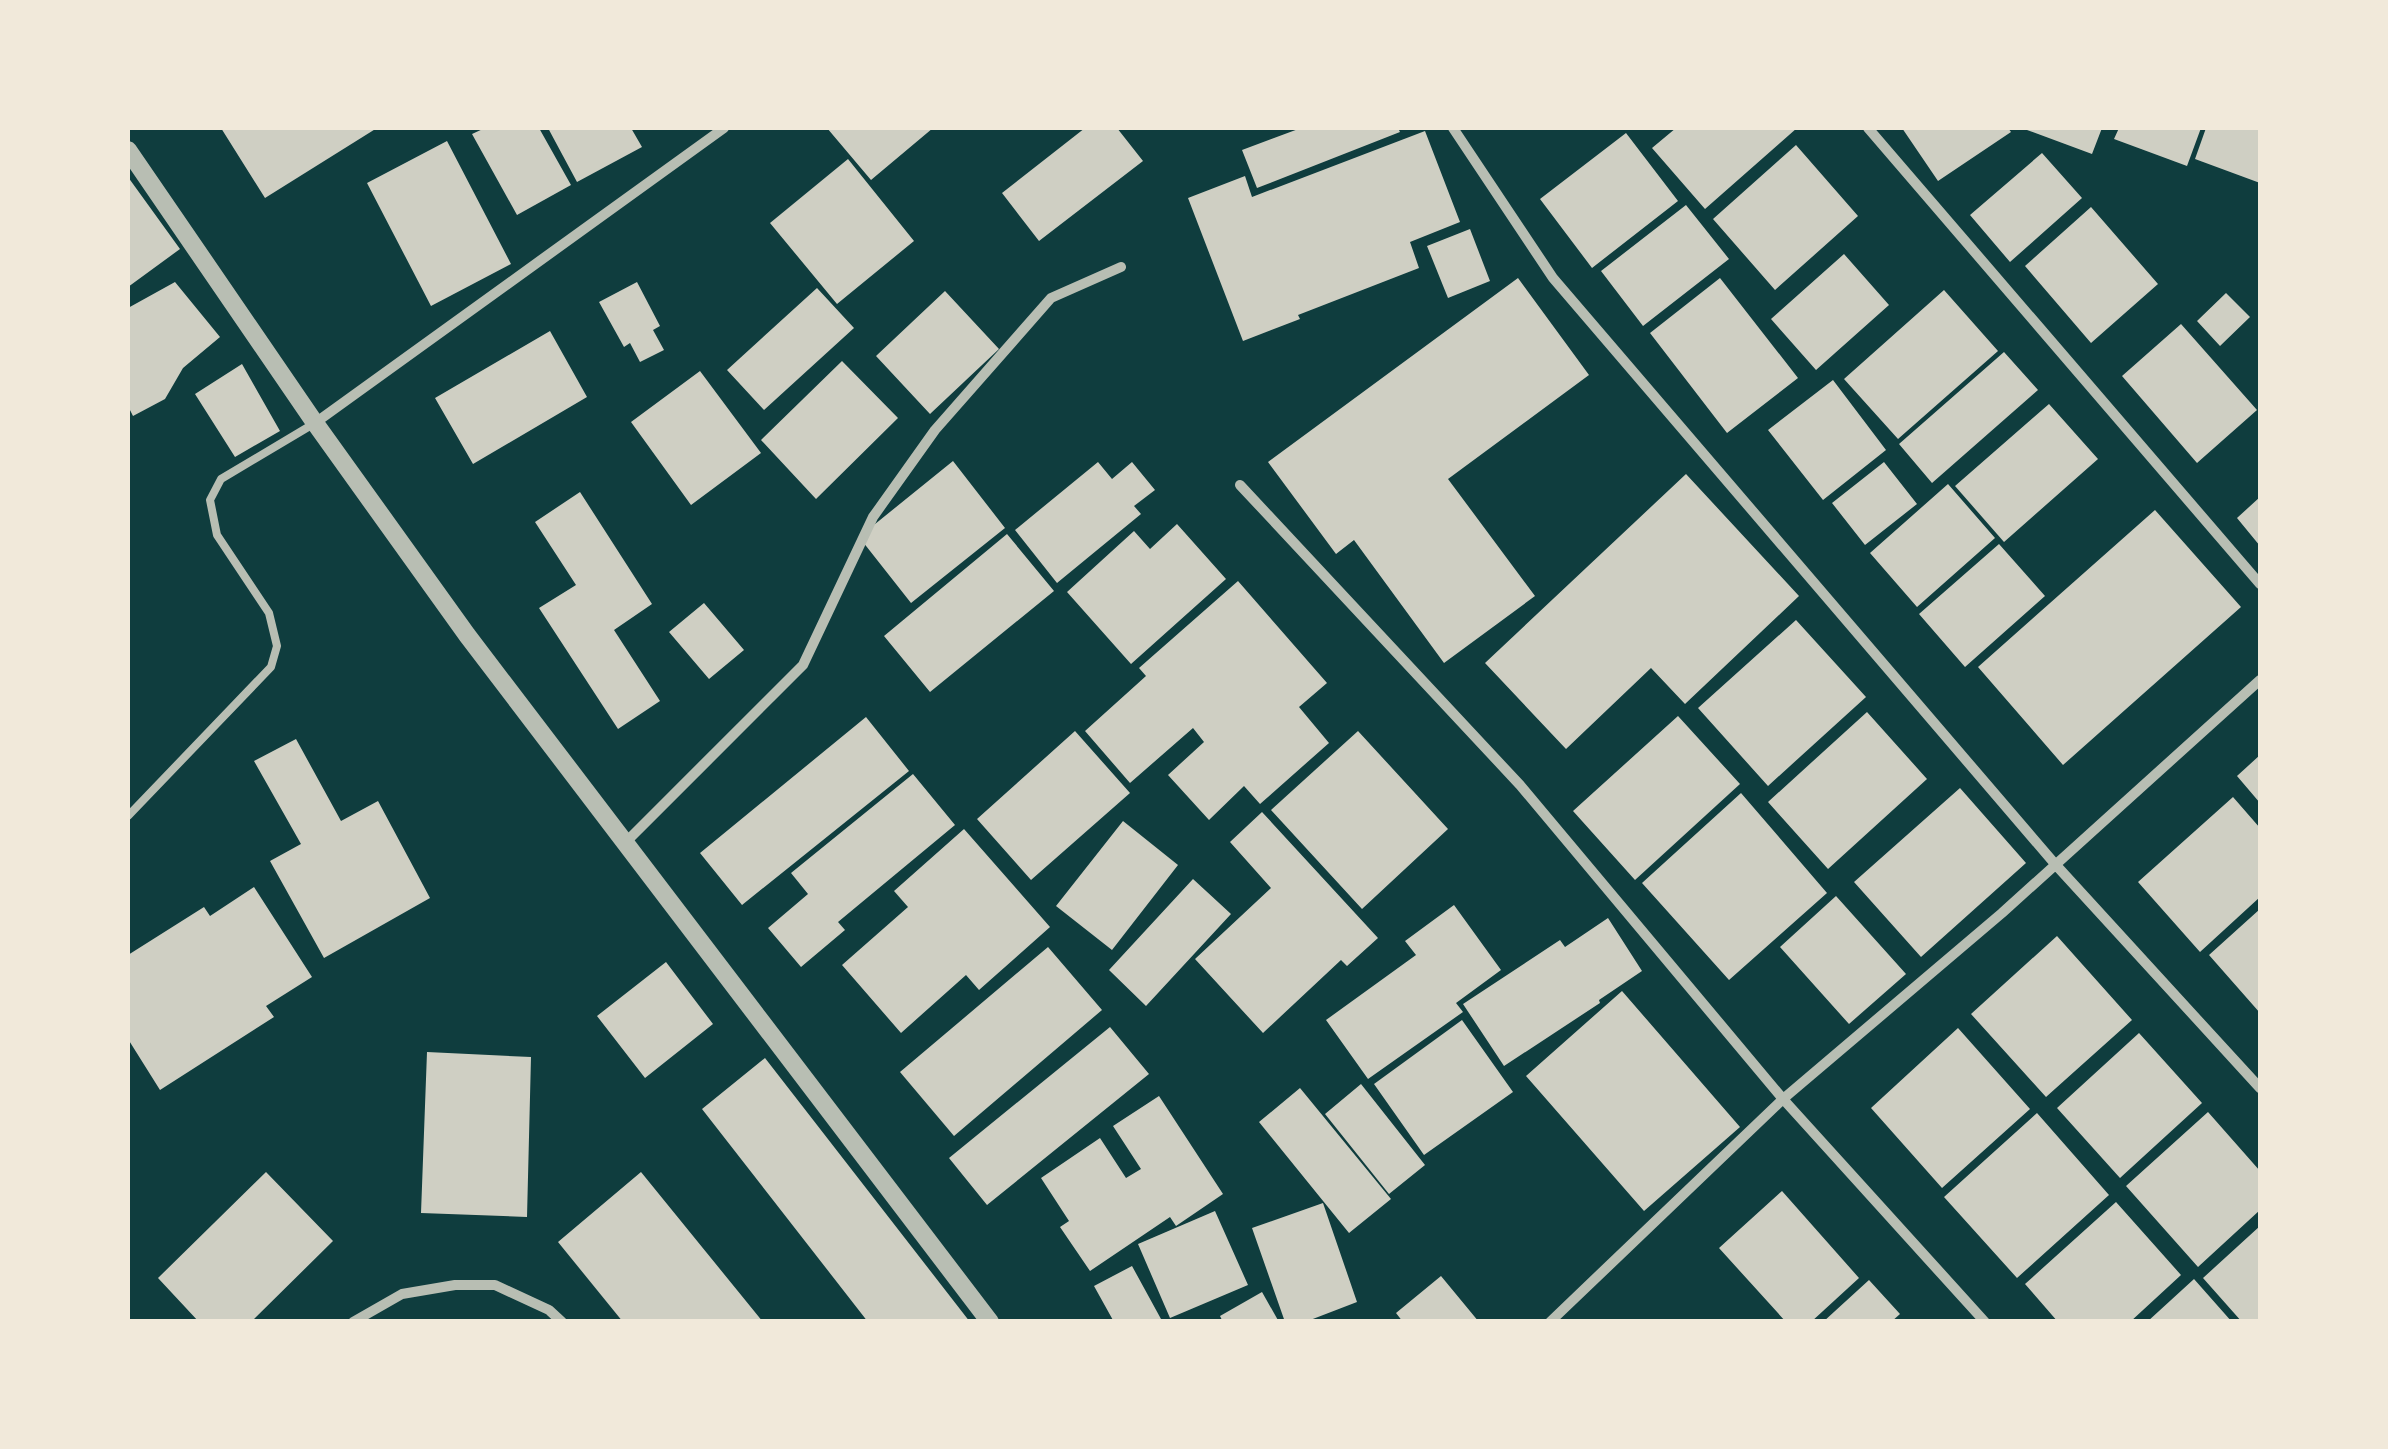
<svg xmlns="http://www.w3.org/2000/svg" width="2388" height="1449" font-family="'Sofia Sans Condensed',sans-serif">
  <rect width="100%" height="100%" fill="#0f3d3e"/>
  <path fill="#cfcfc3" d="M221,128H377L265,198Z
    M485,128H539L571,185L517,215L472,134Z
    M548,128H631L642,147L577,182Z
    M827,128H933L871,180Z
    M1085,128H1117L1143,161L1039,241L1002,193Z
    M1301,128H1398L1400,132L1257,188L1242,150Z
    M1676,128H1797L1705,209L1652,148Z
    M1902,128H2008L2011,132L1938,181Z
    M2028,128H2102L2092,154L2027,130Z
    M2119,128H2201L2187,166L2114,139Z
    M2206,128H2260V183L2195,159Z
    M1425,131L1460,222L1410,242L1419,268L1298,315L1300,319L1243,341L1188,198L1245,176L1252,197Z
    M1626,133L1678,201L1592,268L1540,199Z
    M447,141L511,264L431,306L367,183Z
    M1796,145L1858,216L1775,290L1713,219Z
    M2042,153L2082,198L2010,262L1970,215Z
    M848,159L914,241L837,304L770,223Z
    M128,177L180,249L128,287Z
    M1686,205L1729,259L1643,326L1601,271Z
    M2091,207L2158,284L2091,343L2025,266Z
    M1470,229L1490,281L1448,298L1427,246Z
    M1844,254L1889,305L1816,370L1771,319Z
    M1518,278L1589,375L1448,479L1535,596L1444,663L1354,540L1336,554L1268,462Z
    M1720,278L1798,378L1727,433L1650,333Z
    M175,282L220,337L183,368L165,399L133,416L128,406V308Z
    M637,282L660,326L653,330L664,350L640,362L630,343L624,347L599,302Z
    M817,288L854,328L764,410L727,370Z
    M1944,290L1998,351L1898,439L1844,379Z
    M945,291L999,349L930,414L876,356Z
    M2226,293L2250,317L2220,346L2197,321Z
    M2181,324L2257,410L2197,463L2122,376Z
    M550,331L587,397L473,464L435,398Z
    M2004,352L2038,390L1932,483L1899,444Z
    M842,361L898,418L816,499L761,440Z
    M242,364L280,431L235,457L195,394Z
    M700,371L761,453L691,505L631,422Z
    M1833,380L1886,450L1823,500L1768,430Z
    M2049,404L2098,459L2004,542L1955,486Z
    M953,461L1005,528L911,603L859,537Z
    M1098,462L1112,479L1132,462L1155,490L1134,506L1141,514L1057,583L1015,530Z
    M1884,462L1917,504L1865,545L1832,503Z
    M1686,474L1799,596L1685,704L1651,668L1566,749L1485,663Z
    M1948,484L1995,538L1917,607L1870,553Z
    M580,492L652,604L614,630L660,701L618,729L539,608L576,585L535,522Z
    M2260,497V546L2237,518Z
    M2155,510L2241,607L2063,765L1978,667Z
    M1177,524L1226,579L1131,664L1067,592L1134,531L1150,549Z
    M1007,534L1054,591L930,692L884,636Z
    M1999,544L2045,596L1965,667L1919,614Z
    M1238,581L1327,683L1299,707L1329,743L1260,804L1244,786L1209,820L1168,775L1204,742L1193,728L1130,783L1085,731L1146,676L1139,668Z
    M704,603L744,650L709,679L669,632Z
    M1796,620L1866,697L1768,786L1698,708Z
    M1867,712L1927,779L1828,869L1768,802Z
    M1678,716L1740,784L1635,880L1573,811Z
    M866,717L909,771L742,905L700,853Z
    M1075,731L1130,793L1031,880L977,819Z
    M1358,731L1448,829L1362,909L1271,810Z
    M296,739L341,821L378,801L430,898L324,958L270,861L301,844L254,761Z
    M2260,755V803L2237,776Z
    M913,774L955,825L838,922L845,930L801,967L768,928L808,894L791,873Z
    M1960,788L2026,863L1921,957L1854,882Z
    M1741,793L1827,893L1729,980L1642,883Z
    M2233,797L2260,828V897L2200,952L2138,882Z
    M1262,812L1378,938L1347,966L1341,960L1263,1033L1195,959L1271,888L1230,842Z
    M1123,821L1178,865L1112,950L1056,906Z
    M964,829L1050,927L979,990L966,975L901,1033L842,965L908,907L894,891Z
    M1193,879L1231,914L1146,1006L1109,970Z
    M254,887L312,977L266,1006L274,1017L160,1090L128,1039V955L204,907L210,916Z
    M1836,896L1906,974L1849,1024L1780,947Z
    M1454,905L1501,970L1456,1003L1463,1012L1368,1079L1326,1020L1416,955L1405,941Z
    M2260,909V1013L2209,955Z
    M1608,918L1642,971L1599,1000L1600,1003L1504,1066L1463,1004L1560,940L1565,947Z
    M2057,936L2132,1020L2046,1097L1971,1014Z
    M1048,947L1102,1010L954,1136L900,1072Z
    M666,962L713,1024L645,1078L597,1016Z
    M1622,991L1740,1127L1644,1211L1526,1076Z
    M1462,1020L1513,1092L1424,1155L1374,1084Z
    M1110,1027L1149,1074L987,1205L949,1158Z
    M1958,1028L2030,1109L1942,1188L1871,1108Z
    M2139,1033L2202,1103L2120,1178L2057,1108Z
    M427,1052L531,1057L527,1217L421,1213Z
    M765,1058L970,1322H868L702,1109Z
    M1361,1084L1425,1165L1389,1194L1325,1114Z
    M1300,1088L1391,1199L1349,1233L1259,1122Z
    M1159,1096L1223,1194L1176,1226L1170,1217L1090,1271L1060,1227L1069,1221L1041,1178L1100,1138L1126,1178L1141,1169L1113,1126Z
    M2208,1112L2260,1171V1210L2198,1267L2126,1186Z
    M2037,1113L2109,1195L2017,1278L1944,1197Z
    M266,1172L333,1241L251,1322H199L158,1278Z
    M641,1172L763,1322H623L558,1242Z
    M1782,1191L1859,1278L1811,1322H1786L1719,1248Z
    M2116,1202L2181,1275L2130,1322H2058L2025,1284Z
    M1323,1203L1357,1302L1305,1322H1285L1252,1228Z
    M1215,1211L1248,1285L1170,1318L1138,1244Z
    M2260,1226V1322H2242L2203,1278Z
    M1132,1266L1161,1319L1155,1322H1114L1094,1286Z
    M1441,1276L1479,1322H1403L1396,1313Z
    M2194,1279L2232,1322H2147Z
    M1869,1280L1900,1314L1891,1322H1823Z
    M1262,1292L1279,1322H1223L1220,1316Z"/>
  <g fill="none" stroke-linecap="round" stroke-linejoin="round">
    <path stroke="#b8beb3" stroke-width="8" d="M128,816L271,667L277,646L269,613L217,535L210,500L221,479L315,423"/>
    <path stroke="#b8beb3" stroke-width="10" d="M1453,128L1553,278L2055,864L2260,1088
      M1868,128L2260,584
      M315,423L724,128
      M1240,485L1520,785L1783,1099L1985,1322
      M625,843L803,665L873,517L935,430L1051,298L1121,267
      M353,1322L402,1294L455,1285H495L549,1310L562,1322
      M1550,1322L1783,1099L2002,913L2260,680"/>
    <path stroke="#b8beb3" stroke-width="18" d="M128,150L315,423L467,635L990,1322"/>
  </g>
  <rect width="2388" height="1449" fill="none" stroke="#f1e9da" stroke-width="260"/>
</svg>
